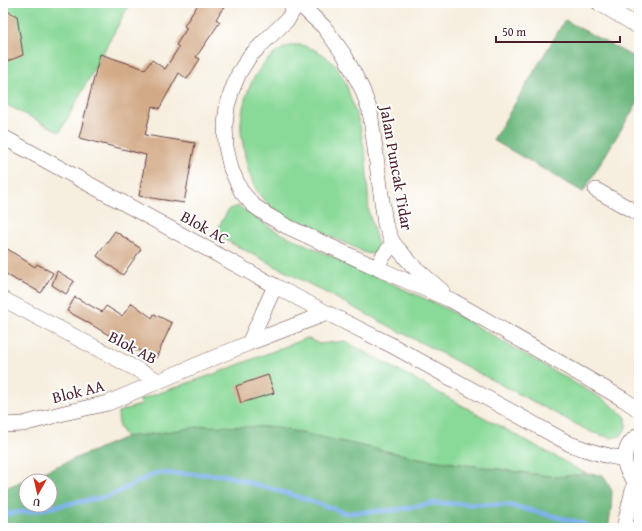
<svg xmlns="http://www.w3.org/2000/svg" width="642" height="531" font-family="'Gentium Book Plus',serif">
  <rect width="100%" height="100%" fill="#fff"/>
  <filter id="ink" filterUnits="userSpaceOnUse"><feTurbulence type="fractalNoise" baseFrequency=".025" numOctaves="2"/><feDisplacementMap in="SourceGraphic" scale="8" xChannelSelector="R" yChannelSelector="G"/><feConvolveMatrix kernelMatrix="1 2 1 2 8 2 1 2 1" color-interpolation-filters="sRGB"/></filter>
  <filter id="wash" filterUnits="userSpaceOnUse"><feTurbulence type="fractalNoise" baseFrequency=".012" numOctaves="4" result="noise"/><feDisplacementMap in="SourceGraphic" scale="16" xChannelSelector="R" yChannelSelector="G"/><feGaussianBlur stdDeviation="0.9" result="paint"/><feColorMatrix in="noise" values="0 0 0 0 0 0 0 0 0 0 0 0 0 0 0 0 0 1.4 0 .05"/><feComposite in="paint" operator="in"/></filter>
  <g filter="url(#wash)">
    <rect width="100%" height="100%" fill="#f6eede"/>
    <path fill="#89d998" stroke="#6a7c62" d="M3,3H130L60,132L3,103Z
      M294,45H301L313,49L324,55L335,65L345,81L360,126L366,159L369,213L379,248L378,254C374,254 370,254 366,253C361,251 356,248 352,246C343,242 334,238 324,234C302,223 279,217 262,198C252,186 248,170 245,156C244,147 241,137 241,129C240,97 260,51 294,45Z
      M238,206L276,231L443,307L606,401L626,417V428L621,436L611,438L591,432L214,234L229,209Z
      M307,338L319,344L345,341L587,474L556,477L424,459L273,427L152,434L126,437L119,427L118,412L143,404L139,400L217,373Z"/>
    <path fill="#6eb980" stroke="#5c6c56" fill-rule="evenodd" d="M565,20L639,60V100L583,192L493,140Z
      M203,426L273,427L424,459L556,477L587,474L603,475L612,491L611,510L608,528H3V489L126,437L153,434ZM26,481H50V505H26Z"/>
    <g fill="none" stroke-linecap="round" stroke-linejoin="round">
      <path stroke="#7cb0e9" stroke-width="5" d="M3,514L32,511L110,496L156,473L224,475L299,497L346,513L396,510L435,503L509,505L581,523L591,528"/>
    </g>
    <g id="blocks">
      <path fill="#d3aa87" d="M199,3H226L216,19L220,22L196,57L200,59L187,79L179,73L159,109L152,106L145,135L195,143L184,203L139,196L146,155L79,138L100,54L145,69L152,60L165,69L179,47L176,45L187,28L184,26Z
        M3,9L17,16L23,55L3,63Z
        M115,231L141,249L123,275L97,256Z
        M3,246L35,267L37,264L53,273L41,293L20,281L19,282L3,272Z
        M57,271L74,281L66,294L52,285Z
        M75,297L102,312L106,306L122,316L132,303L152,318L154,314L172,323L156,358L117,340L87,322L67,311Z
        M268,375L274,393L241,403L236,386Z"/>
    </g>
  </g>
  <g filter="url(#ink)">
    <use href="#blocks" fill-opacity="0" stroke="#643e46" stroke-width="1"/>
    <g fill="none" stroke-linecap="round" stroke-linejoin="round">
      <g stroke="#643e46" stroke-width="16">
        <path id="minor" d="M294,3L293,10L288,19L263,43L249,57L239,73L232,90L227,107L225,125L226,147L231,169L241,191L253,205L267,215L286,226L377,268L453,301L623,399L639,410
          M298,3L324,27L345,56L362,89L370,111L385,224L393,243L413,266L442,291
          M599,3L639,27
          M3,137L275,286L327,313L391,345L570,444C588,451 606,456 625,459
          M596,190L639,214
          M377,268L382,258L393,243
          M3,299L159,381L249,343L327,313
          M249,343L275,286
          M3,425L23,424L64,413L108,403L159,381
          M639,435C620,447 620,471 639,483
          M624,528L635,481"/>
      </g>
      <use href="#minor" stroke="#fff" stroke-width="15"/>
    </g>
  </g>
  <g text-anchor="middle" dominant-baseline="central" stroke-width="4" stroke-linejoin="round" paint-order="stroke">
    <g font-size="16" fill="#4a1f2b" stroke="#fff">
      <text transform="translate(397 168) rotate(80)">Jalan Puncak Tidar</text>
      <text transform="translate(205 227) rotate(29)">Blok AC</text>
      <text transform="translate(133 347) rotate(28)">Blok AB</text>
      <text transform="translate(78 391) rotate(-14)">Blok AA</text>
    </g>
  </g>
  <rect width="642" height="531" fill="none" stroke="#fff" stroke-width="16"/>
  <g transform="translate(38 493) rotate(188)"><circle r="19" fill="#ffffff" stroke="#b7a5aa"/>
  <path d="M0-3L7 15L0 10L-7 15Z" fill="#c8321e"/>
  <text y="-6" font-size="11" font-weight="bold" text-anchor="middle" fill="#4a1f2b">U</text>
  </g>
  <path d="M496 36v6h124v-6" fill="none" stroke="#4a1f2b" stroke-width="2"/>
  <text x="502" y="36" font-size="12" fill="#4a1f2b" stroke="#ffffff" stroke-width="3" paint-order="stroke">50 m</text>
</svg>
